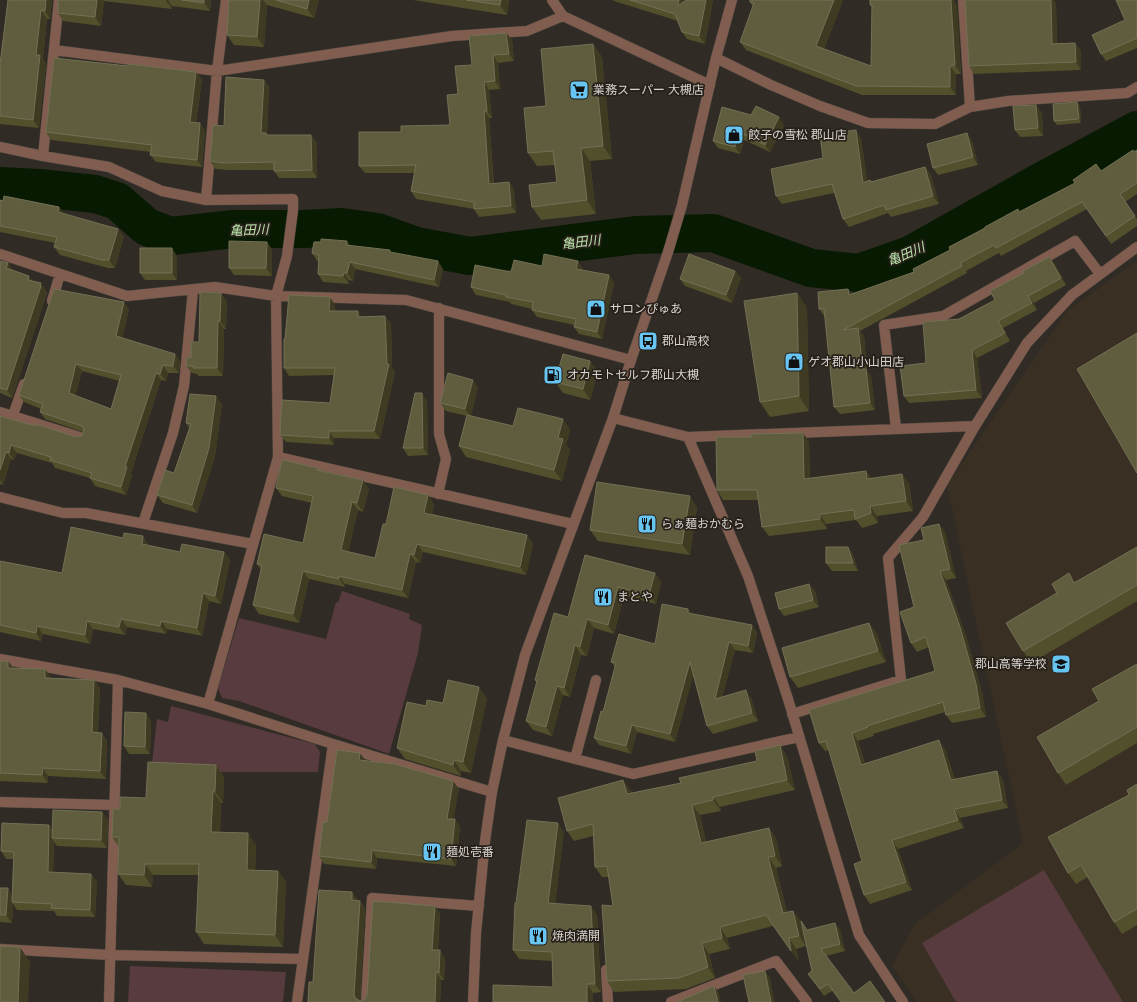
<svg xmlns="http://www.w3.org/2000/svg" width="1137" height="1002" font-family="'Roboto Condensed','Noto Sans JP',sans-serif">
  <rect width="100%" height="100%" fill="#302b24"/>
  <path fill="#393023" d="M1137,261V1002H917L892,966L915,924L1023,843L947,485L1068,310Z"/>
  <path fill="#583b3e" d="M342,591L410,614L409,619L422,625L418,653L389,754L239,701L222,698L218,688L239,618L326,639L336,602L338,603Z
    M171,706L315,744L320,752L318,772H151L157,719L168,722Z
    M1044,870L1123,1002H956L922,943Z
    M130,966L286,972L283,1002H128Z"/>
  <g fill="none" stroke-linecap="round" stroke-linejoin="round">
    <path stroke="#081b02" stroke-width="38" d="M0,186L39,188L95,194L117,201L147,227L171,236L234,229H304L342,227L377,232L416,246L470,256L635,235L713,233L811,268L859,273L910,255L1042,181L1137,130"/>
    <g stroke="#4b4640" stroke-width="11">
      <path id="minor" d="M552,0L563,16L710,85
        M963,0L970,107
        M54,50L217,71L452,36L527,31L563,16
        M716,58L771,85L820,106L868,123L935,124L970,107L1008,101L1127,93L1137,87
        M0,147L43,156L109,167L162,191L206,200L293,199V210L287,256L276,296L278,457L208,704
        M43,156L59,0
        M206,200L217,71L226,0
        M0,254L127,296L215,287L276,296L406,300L631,360
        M52,301L60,274
        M0,412L83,438
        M13,415L24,384
        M613,418L688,437L975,426L1027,343L1072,295L1137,247
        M896,428L884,325L943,316L1075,241L1100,274
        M688,437L748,576L788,699L859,935L903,1002
        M278,457L573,524
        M438,494L446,459L439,434V308
        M0,497L63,513H86L253,544
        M143,523L173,433L184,386L193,290
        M0,659L118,680L208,704L333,744L492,792
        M792,714L901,680L888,558L923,517L975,426
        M503,740L633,774L799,737
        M575,759L596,680
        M0,802L114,805
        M0,949L110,955L302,959
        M606,970L608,1002
        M109,1002L118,680
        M297,1002L333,744
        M366,1002L372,898L479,906
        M671,1002L776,961L807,1002"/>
    </g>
    <g stroke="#4b4640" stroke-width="11">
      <path id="tertiary" d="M473,1002L476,933L485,841L492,792L503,740L525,655L613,418L631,360L668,252L682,205L716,58L732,0"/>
    </g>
    <use href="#minor" stroke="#805d4e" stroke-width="10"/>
    <use href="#tertiary" stroke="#805d4e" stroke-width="10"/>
  </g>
  <path fill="#514f2c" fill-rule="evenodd" d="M8,0H52L50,19H47L43,59L46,64L39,128L0,124V64Z
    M58,0H211L210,11L172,6V9L104,1L101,26L63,21L58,13Z
    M229,0H319L314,18L267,5L264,47L234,45L227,35Z
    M413,0H509L507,15Z
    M613,0H682L683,2L686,0H713L705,44L687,39L682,32L678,21L614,1Z
    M843,0L824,49L871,66L872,7L870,5L954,1L957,6L961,74H956V95H862L746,50L740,42L753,7L750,2Z
    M1137,0V48L1106,61L1101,54L1125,20Z
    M1056,3L1057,43H1075L1081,51V70L974,74L969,66Z
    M506,33L512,40L514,61L498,63L500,89L489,90L492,118H489L494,184L509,182L514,190L516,213L479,217L474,209L416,199L411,191L415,173H365L359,166L401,132L450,125L458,94L472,65Z
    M593,44L602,57L612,159L590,161L596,214L541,220L532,207L557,182L555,165L537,166L528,153L546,106Z
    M202,79L196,123L205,131L202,167L156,162L150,155L151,152L51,140L46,132Z
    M264,80L269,87L267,134L268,135H311L317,143V178H279L274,171V170H228L215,169L210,161L224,126Z
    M1077,102L1080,106L1081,123L1057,125L1054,121Z
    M1042,113L1043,136L1020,137L1015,130Z
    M751,115L784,125L770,152L744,140L740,154L718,148L713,141Z
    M967,133L972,141L978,165L938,175L933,168Z
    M861,138L867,181L870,180L872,182L925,167L931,175L939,204L891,217L888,213L849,227L843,219L834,193L782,204L776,196L823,158Z
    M1137,150V194L1125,202L1137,219V226L1111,244L1087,209L1001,256L999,253L966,271L967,273L860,331L864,336L867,371L871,376L875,410L840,414L834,407L825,317L819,309L848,289L852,294L914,272L950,250L1020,212L1101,171Z
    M0,200L59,207L63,213L124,236L115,268H108L60,255L54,247L55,243L0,232Z
    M347,241L350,246L391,252L443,269L439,287L355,269L353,281L349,280V284L323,282L318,274L319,261H317L312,253Z
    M272,249V276L234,275L229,268Z
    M177,256V280H145L140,273Z
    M1049,257L1055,264L1066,285L1034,303L1037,310L1003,328L1010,341L977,358L982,398L909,403L904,396L959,319L995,300L1024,273Z
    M0,261L8,263L12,270L32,281L41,283L46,291V292L47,293L12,398L0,393Z
    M542,266L583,269V270L609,275L614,283L602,339L579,334L574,327V325L537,317L532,310V309L511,304L510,302L476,295L471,287L511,272Z
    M735,271L741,278L732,303L685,286L680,279Z
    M797,293L807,308L809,411L770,417L760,402Z
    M227,301L226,329H224L223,376H199L197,374L192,373L186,366L199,342Z
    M335,305V311L362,317L385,316L391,324L392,368L395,372L380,439L334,438V445L286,442L280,435L330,403L334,375L289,376L284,368Z
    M129,309L122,338L180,361L179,373H168L166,381L161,380L131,473L132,475L126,495L95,486L90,478L55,468L52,463L17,453L14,460L11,459L3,485L0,484V416L35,426L76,437L82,436L83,432L45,419L40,412L41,409L24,402L19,395ZM82,371L120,381L111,409L75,396Z
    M590,361L598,372L590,400L563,393L555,382Z
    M478,387L471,416L513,426L563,419L570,430L566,445L570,450L562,481L466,457L459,446L467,416L446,411L440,403Z
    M427,401L428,455L408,456L403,448Z
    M222,404L215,456L197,513L163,503L157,495L174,473L189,428L186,423Z
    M803,433L809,442L810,478L866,471L871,478L909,483L913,511L877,516L878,523L862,528L856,520L826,524L827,529L769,536L762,527L758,500H723L717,490L751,437Z
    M320,470L363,480L369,489L363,512L358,510L348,552L375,558L386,524L434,504L432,514L527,535L533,544L526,575L423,552L420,563L416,562L408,598L345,584V587L309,579L299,623L259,614L253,605L261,570L257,564L303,543L312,503L282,496L276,488Z
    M697,507L690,555L598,541L590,530Z
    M945,532L956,578L946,580L966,636L982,692L986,717L952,723L946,715L945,712L873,734L874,736L858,741L865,764L945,749L955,780L997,771L1003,780L1008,808L960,818L964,828L898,849L912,890L870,904L864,895L862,861L829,750L825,751L819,743L935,671L929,647L917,652L911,643L914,607L924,540Z
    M149,545V546L180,552H224L230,560L221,604L209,601L202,636L167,629L166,634L127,627L125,635L93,629L90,644L43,634L41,641L0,632V561L62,573Z
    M1137,547V601L1031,663L1023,651L1075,582Z
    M853,554L858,571H832L826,563Z
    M585,555L655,573L661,582L656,604L624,596L614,634L594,628L587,656L581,655L570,697L563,695L552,736L533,730L526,721L537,682L535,680L568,617Z
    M809,584L815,591L819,607L784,616L779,609Z
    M688,609L692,614L752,625L757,633L753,653L735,650L722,697L751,698L758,721L713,734L707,726L693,675L675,742L637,732L631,754L599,745L594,738L603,712L615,667L611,662L655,644Z
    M869,623L877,634L886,662L798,688L790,677Z
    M0,661H8L13,668L51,677V678L94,680L100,688L98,733H102L107,741L106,779L48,776V783L0,781Z
    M1137,664V743L1066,785L1058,773L1099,701Z
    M487,698L471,773L461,771V776L405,759L397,748L426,706L443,703Z
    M146,713L151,721L150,754H129L124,746Z
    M787,756L795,790L720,807L721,811L700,815L706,842L769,828L776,839L782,866L776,868L787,912L801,921L806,946L796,949L799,961L773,926L727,938L730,949L709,954L715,978L686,989L614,992L607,981L613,906L609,877H602L595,867L593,836L574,841L567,831L631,791L632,793L681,783Z
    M365,760L459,789L453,819H455L460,827L456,866L377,858L376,869L324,864L319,856L327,822Z
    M216,765L224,777L223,803H221L220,832L256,845L255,870L278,871L286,882L283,947L204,944L196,932L199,875H153L152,887L126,885L118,874L119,847L112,837L120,809L146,798Z
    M1137,784V925L1122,934L1114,922L1088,877L1076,884L1068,873Z
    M102,812L108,820L107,848L57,846L54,842L53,872L91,874L97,882L95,917L57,916L54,911L17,910L13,904L12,923L0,922V888L12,894L13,859H6L1,851L49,825L52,829Z
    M564,832L555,904L597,915L601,992L593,993V1002H493L553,987L552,961L519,959L513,950L516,903Z
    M357,899V900L360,901L365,908L360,1001L364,1000L440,913L438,950L445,958L444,980H441L440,1002H308L313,982Z
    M835,923L840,930L845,951L826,956L854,993L885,1002L832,991L824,996L808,974L812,971L807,930Z"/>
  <path fill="#3e3b22" d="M46,0H52L50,19L45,11Z
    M97,0H103L104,1L101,26L95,17Z
    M166,0H168L172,6V9L166,1Z
    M204,0H211L210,11L204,3Z
    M260,0H263L267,5L264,47L257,37Z
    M309,0H319L314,18L307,9Z
    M501,0H509L507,15L500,5Z
    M679,0H682L684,3L678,6Z
    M706,0H713L705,44L699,36Z
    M834,0H843L822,54L816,46Z
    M950,0H954V1L957,6L961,74L955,65Z
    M1051,0H1054L1056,3L1057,51L1052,44Z
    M41,10L47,19L43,59L46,64L39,128L33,120L36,55Z
    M506,33L512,40L514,61L509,54Z
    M1075,43L1081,51V70L1076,62Z
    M593,44L602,57L612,159L603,146Z
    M493,55L498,63L500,89L495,81Z
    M950,66L956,74V95L950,87Z
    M196,72L202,79L195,130L190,122Z
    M264,80L269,87L267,134L272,141L261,133Z
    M484,82L489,90L492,118L487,111Z
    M1077,102L1080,106L1081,123L1079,119Z
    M1036,105L1042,113L1043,136L1038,128Z
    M484,111L489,118L494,192L489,184Z
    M779,117L784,125L770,152L765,145Z
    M200,123L205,131L202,167L197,160Z
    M856,130L861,138L869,190L863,183Z
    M739,132L744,140L740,154L735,147Z
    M967,133L972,141L978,165L973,157Z
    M311,135L317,143V178L312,170Z
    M581,148L590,161L596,214L587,200Z
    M925,167L931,175L939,204L933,196Z
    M509,182L514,190L516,213L511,206Z
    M59,207L64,215L58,212Z
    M118,229L124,236L115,268L109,260Z
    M347,241L352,248L346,245Z
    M267,242L272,249V276L266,268Z
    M172,248L177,256V280L172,273Z
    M1049,257L1055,264L1066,285L1061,278Z
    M438,261L443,269L439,287L434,280Z
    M578,261L583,269L581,276L576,269Z
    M350,262L355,269L353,281L347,273Z
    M8,263L13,271L6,268Z
    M735,271L741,278L732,303L726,295Z
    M344,273L349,280V284L343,276Z
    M609,275L614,283L602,339L597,332Z
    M29,276L34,283L28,280Z
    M41,283L46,291V292L47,293L12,398L7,390Z
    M848,289L854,297L849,295Z
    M221,293L227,301L226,329L220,321Z
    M797,293L807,308L809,411L799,396Z
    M1028,296L1034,303L1037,310L1032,303Z
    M330,297L335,305L334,318L329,311Z
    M124,302L129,309L121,344L116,336Z
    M358,311L363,319L358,317Z
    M385,316L391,324L392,368L395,372L380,439L374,431L387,364Z
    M218,321L224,329L223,376L217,368Z
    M998,321L1003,328L1010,341L1005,333Z
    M858,328L864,336L867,371L871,376L875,410L870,403L863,369Z
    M972,350L977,358L982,398L976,390Z
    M175,354L180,361L179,373L173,366Z
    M590,361L598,372L590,400L583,389Z
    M76,364L82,371L74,401L69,393Z
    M163,365L168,373L166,381L160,374Z
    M156,373L161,380L131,473L132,475L126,495L121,487L125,467Z
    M473,380L478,387L471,417L465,409Z
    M422,393L427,401L428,455L423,448Z
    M216,396L222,404L215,456L197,513L192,505Z
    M563,419L570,430L566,445L570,450L562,481L554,470L558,438Z
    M329,431L334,438V445L329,438Z
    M803,433L809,442L810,489L804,479Z
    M11,445L17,453L14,460L9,453Z
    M6,452L11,459L3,485L0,480V470Z
    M866,471L872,481L867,479Z
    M902,474L909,483L913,511L906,501Z
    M363,480L369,489L363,512L357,503Z
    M428,495L434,504L430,521L424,513Z
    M690,496L697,507L690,555L682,544Z
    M352,502L358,510L347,559L341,550Z
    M870,506L877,516L878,523L871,513Z
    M820,514L826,524L827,529L820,519Z
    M939,524L945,532L956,578L950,569Z
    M527,535L533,544L526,575L520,567Z
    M143,536L149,545L147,552L142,544Z
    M417,544L423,552L420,563L414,555Z
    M848,547L853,554L858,571L853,563Z
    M224,552L230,560L221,604L215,596Z
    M410,554L416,562L408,598L402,590Z
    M303,571L309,579L299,623L293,614Z
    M940,571L946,580L966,636L982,692L986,717L980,708Z
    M655,573L661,582L656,604L649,595Z
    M339,576L345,584V587L339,579Z
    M809,584L815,591L819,607L813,600Z
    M618,587L624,596L614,634L608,625Z
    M203,593L209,601L202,636L197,628Z
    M688,609L694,616L688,613Z
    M121,619L127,627L125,635L119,627Z
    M587,619L594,628L587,656L580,647Z
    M87,621L93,629L90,644L85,635Z
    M161,621L167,629L166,634L160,626Z
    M869,623L877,634L886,662L878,651Z
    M752,625L757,633L753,653L748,646Z
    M37,626L43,634L41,641L36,633Z
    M729,642L735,650L720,706L715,699Z
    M575,645L581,655L570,697L564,688Z
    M8,661L14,669L8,668Z
    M690,662L695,670L675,742L670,734Z
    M45,669L51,677V686L45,678Z
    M94,680L100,688L97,740L92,732Z
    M557,686L563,695L552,736L546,727Z
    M479,687L487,698L471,773L463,762Z
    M746,690L751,698L758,721L752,713Z
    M146,713L151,721L150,754L145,747Z
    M632,725L637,732L631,754L626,746Z
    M102,733L107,741L106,779L100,771Z
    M852,733L858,741L867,774L861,765Z
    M939,740L945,749L957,789L951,780Z
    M780,745L787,756L795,790L787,780Z
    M360,753L365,760H359Z
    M454,760L461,771V776L453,765Z
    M216,765L224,777L223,803L215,791Z
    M43,768L48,776V783L42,775Z
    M997,771L1003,780L1008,808L1002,800Z
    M623,780L631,791L635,804L627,794Z
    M453,781L459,789L452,826L447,819Z
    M213,791L221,803L219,843L211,832Z
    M713,797L720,807L721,811L713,800Z
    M692,805L700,815L708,853L701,843Z
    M954,809L960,818L964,828L958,820Z
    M102,812L108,820L107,848L101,840Z
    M455,819L460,827L456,866L451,859Z
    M558,823L564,832L554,912L548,903Z
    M49,825L55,832L52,838L54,842L53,879L48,872Z
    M769,828L776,839L782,866L775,856Z
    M248,833L256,845L255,881L247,870Z
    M892,840L898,849L912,890L906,882Z
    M372,850L377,858L376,869L371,862Z
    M768,857L776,868L790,924L783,913Z
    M145,864L153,875L152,887L144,875Z
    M278,871L286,882L283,947L275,935Z
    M91,874L97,882L95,917L90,910Z
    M8,888L13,896L12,902L13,904L12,923L6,915Z
    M352,892L357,899V908L352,900Z
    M360,901L365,908L360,1002L355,998L354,994Z
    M435,906L440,913L437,957L432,950Z
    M591,906L597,915L601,992L595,984Z
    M793,911L801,921L806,946L799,936Z
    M835,923L840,930L845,951L840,944Z
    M720,927L727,938L730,949L722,938Z
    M789,938L796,949L799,961L791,951Z
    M702,943L709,954L715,978L708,967Z
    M20,947L30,962L28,1002H18Z
    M440,950L445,958L444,980L439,973Z
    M765,971L770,978L775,1002H771Z
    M436,972L441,980L440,1002H435Z
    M587,984L593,993V1002H587Z
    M714,986L719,993L721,1002H718Z"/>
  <path fill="#605d3e" stroke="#727055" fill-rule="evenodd" d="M8,0H46L45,11L41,10L36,55H40L33,120L0,116V64Z
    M58,0H97L95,17L58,13Z
    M182,0H204V3Z
    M229,0H260L257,37L227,35Z
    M276,0H309L307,9Z
    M466,0H501L500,5Z
    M630,0H679L678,6L686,0H706L699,36L682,32L675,14Z
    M750,0H834L816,46L871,66L872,5H870V0H951L955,65L950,66V87L856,86L740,42L754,3L750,2Z
    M965,0H1051L1052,44L1075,43L1076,62L969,66Z
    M1116,0H1137V38L1101,54L1092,35L1125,20Z
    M506,33L509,54L493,55L495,81L484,82L487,111H484L489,184L509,182L511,206L474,209V202L411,191L416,165L359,166V132H401V126L450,125L447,95L458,94L455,66L472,65L469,36Z
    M593,44L603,146L581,148L587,200L532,207L529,185L557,182L553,151L528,153L524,108L546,106L541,49Z
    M54,58L128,66L129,64L196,72L190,122L200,123L197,160L150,155L152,145L46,132Z
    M226,77L264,80L261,133H266V135H311L312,170L274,171V162L223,163L210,161L213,125L224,126Z
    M1077,102L1079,119L1054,121L1053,104Z
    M1036,105L1038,128L1015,130L1013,106Z
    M756,106L779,117L765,145L739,132L735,147L713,141L722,107L751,115Z
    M856,130L863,183L870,180L871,182L925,167L933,196L886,210L884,205L843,219L832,184L776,196L771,169L823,158L820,135Z
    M967,133L973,157L933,168L927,144Z
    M1133,150L1134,152L1137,150V183L1120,194L1135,216L1106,236L1082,202L996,248L994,245L960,263L962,266L843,330L858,328L863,369H866L870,403L834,407L824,309H819L818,292L848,289L849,295L914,272L913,269L950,250L949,247L985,228V227L1018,209L1019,212L1075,183L1073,180L1096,164L1101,171Z
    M4,196L59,207L58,212L118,229L109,260H102L54,247L57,237L0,226V200L3,201Z
    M321,239L347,241L346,245L390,250V252L438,261L434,280L350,262L347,273H344L343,276L318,274L319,255L312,253L314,242H321Z
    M229,241L267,242L266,268H229Z
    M140,248H172V273H140Z
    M544,254L578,261L576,269L609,275L597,332L574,327L576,319L532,310L533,302L506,297V295L471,287L475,265L511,272L514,260L542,266Z
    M689,254L735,271L726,295L680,279Z
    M1049,257L1061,278L1028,296L1032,303L998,321L1005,333L972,350L976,390L904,396L900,366L926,363L923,322L959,319L995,300L990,291L1024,273L1023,271Z
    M0,261L8,263L6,268L29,276L28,280L41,283L40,286H41L7,390L0,388Z
    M54,289L124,302L116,336L175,354L173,366L163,365L160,374L156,373L125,467H127L121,487L90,478L92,473L50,460L51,457L11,445L9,453L6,452L0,470V416L35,426L36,424L76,437L82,436L84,429L82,426L40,412L43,404L19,395ZM76,364L121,375L111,409L69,393Z
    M200,292L221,293L220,321H218L217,368H193L194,366H186L187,357L191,358V342H199Z
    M797,293L799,396L760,402L744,301Z
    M289,295L330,297L329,311H358V317L385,316L387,364H389L374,431H329V438L280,435L282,400L330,403L335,368H284V339H285Z
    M1137,333V473L1077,369Z
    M563,354L590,361L583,389L555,382Z
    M448,373L473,380L465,409L440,403Z
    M415,393H422L423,448H403Z
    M190,394L216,396L209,448L192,505L157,495L165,470L174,473L191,424L186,423Z
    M518,408L563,419L558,438L563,439L554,470L459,446L467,415L513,426Z
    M803,433L804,479L866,471L867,479L902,474L906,501L870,506L871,513L855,519L854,510L820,514V519L762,527L757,490H717L716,437H751V434Z
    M282,460L318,468L317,470L363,480L357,503L352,502L341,550L375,558L383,524H386L394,487L428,495L424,513L527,535L520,567L417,544L414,555L410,554L402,590L339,576V579L303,571L293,614L253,605L262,565L257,564L264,534L303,543L313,496L276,488Z
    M597,482L690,496L682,544L590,530Z
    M939,524L950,569L940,571L960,627L976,684L980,708L946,715L943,702L867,726L868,727L852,733L861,765L939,740L951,780L997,771L1002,800L954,809L958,820L892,840L906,882L864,895L854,864L862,861L843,798L826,741L819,743L809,710L935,671L926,637L911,643L900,612L914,607L899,545L924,540L921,528Z
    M71,527L123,538L124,533L143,536L142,544L180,552L182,544L224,552L215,596L203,593L197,628L161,621L160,626L121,619L119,627L87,621L85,635L37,626L36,633L0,625V561L62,573Z
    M826,547H848L853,563H826Z
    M1137,547V585L1023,651L1006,623L1057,593L1052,584L1069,573L1074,583Z
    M585,555L655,573L649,595L618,587L608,625L587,619L580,647L575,645L564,688L557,686L546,727L526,721L537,681L535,680L554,613L568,617Z
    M809,584L813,600L779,609L775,593Z
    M662,604L688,609V613L752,625L748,646L729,642L715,699L746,690L752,713L707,726L690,662L670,734L632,725L626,746L594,738L601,711L603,712L616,663L611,662L619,634L655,644Z
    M869,623L878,651L790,677L782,648Z
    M0,661H8V668L45,669V678L94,680L92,732L102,733L100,771L43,768L42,775L0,773Z
    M1137,664V727L1058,773L1037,737L1099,701L1092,689Z
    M448,680L479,687L463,762L454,760L453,765L397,748L407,702L426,706L427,700L443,703Z
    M125,712L146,713L145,747L124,746Z
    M780,745L787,780L713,797V800L692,805L701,843L769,828L775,856L768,857L783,913L793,911L799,936L789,938L791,951L766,915L720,927L722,938L702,943L708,967L679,978L607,981L602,905L613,906L607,866L595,867L593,824L567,831L558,798L623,780L627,794L681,783L679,778L757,761L755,751Z
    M337,750L360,753L359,760L395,764L453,781L447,819H455L451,859L372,850L371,862L319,856L323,822H327Z
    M148,762L216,765L215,791H213L211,832L248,833L247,870L278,871L275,935L196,932L199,864H145L144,875L118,874L119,837H112L113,809H120V797L146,798Z
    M1137,784V909L1114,922L1081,865L1068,873L1048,837L1129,795L1127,790Z
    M53,810L102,812L101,840L52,838Z
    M527,820L558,823L548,903L591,906L595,984H587V1002H493V985L553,987L552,952L513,950L515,903H516Z
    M2,823L49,825L48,872L91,874L90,910L51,908L52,904L12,902L14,852L1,851Z
    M0,888H8L6,915H0Z
    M319,890L352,892V900L360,901L354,994L355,998L360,1001L364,1000L367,995L373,901L435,906L432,950H440L439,973L436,972L435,1002H308L309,982H313Z
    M801,921L807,930L835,923L840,944L821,949L854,993L870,981L885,1002H841L828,984L820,989L808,974L812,971Z
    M0,946L20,947L18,1002H0Z
    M765,971L771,1002H749L743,975Z
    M714,986L718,1002H677Z"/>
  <defs>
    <g id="supermarket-square" transform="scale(1)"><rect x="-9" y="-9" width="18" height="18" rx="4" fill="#68c4f0" stroke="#27211a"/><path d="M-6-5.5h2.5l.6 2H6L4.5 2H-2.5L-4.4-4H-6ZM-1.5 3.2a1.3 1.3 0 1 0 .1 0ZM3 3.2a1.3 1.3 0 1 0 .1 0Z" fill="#111"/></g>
    <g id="shop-square" transform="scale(1)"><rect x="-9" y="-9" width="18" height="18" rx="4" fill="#68c4f0" stroke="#27211a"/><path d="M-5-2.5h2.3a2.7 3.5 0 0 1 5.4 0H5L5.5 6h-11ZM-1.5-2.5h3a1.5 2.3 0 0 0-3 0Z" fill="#111"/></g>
    <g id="bus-square" transform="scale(1)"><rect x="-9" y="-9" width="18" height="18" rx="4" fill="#68c4f0" stroke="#27211a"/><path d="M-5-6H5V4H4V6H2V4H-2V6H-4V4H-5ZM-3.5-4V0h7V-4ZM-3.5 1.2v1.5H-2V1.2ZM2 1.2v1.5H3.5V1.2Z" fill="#111"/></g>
    <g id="fuel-square" transform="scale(1)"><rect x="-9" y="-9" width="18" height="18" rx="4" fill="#68c4f0" stroke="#27211a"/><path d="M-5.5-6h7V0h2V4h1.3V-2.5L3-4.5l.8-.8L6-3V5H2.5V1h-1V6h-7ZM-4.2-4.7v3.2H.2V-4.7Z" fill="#111"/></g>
    <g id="restaurant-square" transform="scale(1)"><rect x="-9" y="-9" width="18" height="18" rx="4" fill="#68c4f0" stroke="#27211a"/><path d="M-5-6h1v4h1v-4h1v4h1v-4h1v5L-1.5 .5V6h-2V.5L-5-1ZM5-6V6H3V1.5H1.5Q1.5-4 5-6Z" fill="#111"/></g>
    <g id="school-square" transform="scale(1)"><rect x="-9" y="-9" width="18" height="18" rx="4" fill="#68c4f0" stroke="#27211a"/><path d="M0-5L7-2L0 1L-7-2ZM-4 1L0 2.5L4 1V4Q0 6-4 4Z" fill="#111"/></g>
  </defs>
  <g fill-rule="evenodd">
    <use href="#supermarket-square" x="579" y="90"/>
    <use href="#shop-square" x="734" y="135"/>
    <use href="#shop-square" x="596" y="309"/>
    <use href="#bus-square" x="648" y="341"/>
    <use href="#shop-square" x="794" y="362"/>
    <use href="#fuel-square" x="553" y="375"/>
    <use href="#restaurant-square" x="647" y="524"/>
    <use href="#restaurant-square" x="603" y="597"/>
    <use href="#school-square" x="1061" y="664"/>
    <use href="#restaurant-square" x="432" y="852"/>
    <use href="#restaurant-square" x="538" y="936"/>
  </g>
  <g text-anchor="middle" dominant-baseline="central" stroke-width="3.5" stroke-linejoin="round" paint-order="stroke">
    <g font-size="12" fill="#d8d4d0" stroke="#27211a" text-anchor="start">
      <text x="593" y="90">業務スーパー 大槻店</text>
      <text x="748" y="135">餃子の雪松 郡山店</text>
      <text x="610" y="309">サロンぴゅあ</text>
      <text x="662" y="341">郡山高校</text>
      <text x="808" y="362">ゲオ郡山小山田店</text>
      <text x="567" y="375">オカモトセルフ郡山大槻</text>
      <text x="661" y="524">らぁ麺おかむら</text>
      <text x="617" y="597">まとや</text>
      <text x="1047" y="664" text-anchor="end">郡山高等学校</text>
      <text x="446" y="852">麺処壱番</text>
      <text x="552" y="936">焼肉満開</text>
    </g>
    <g font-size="13" font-style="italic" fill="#b9e1aa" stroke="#27211a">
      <text transform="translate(249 230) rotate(-2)">亀田川</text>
      <text transform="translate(581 242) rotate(-7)">亀田川</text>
      <text transform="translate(906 254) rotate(-23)">亀田川</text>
    </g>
  </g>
</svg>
